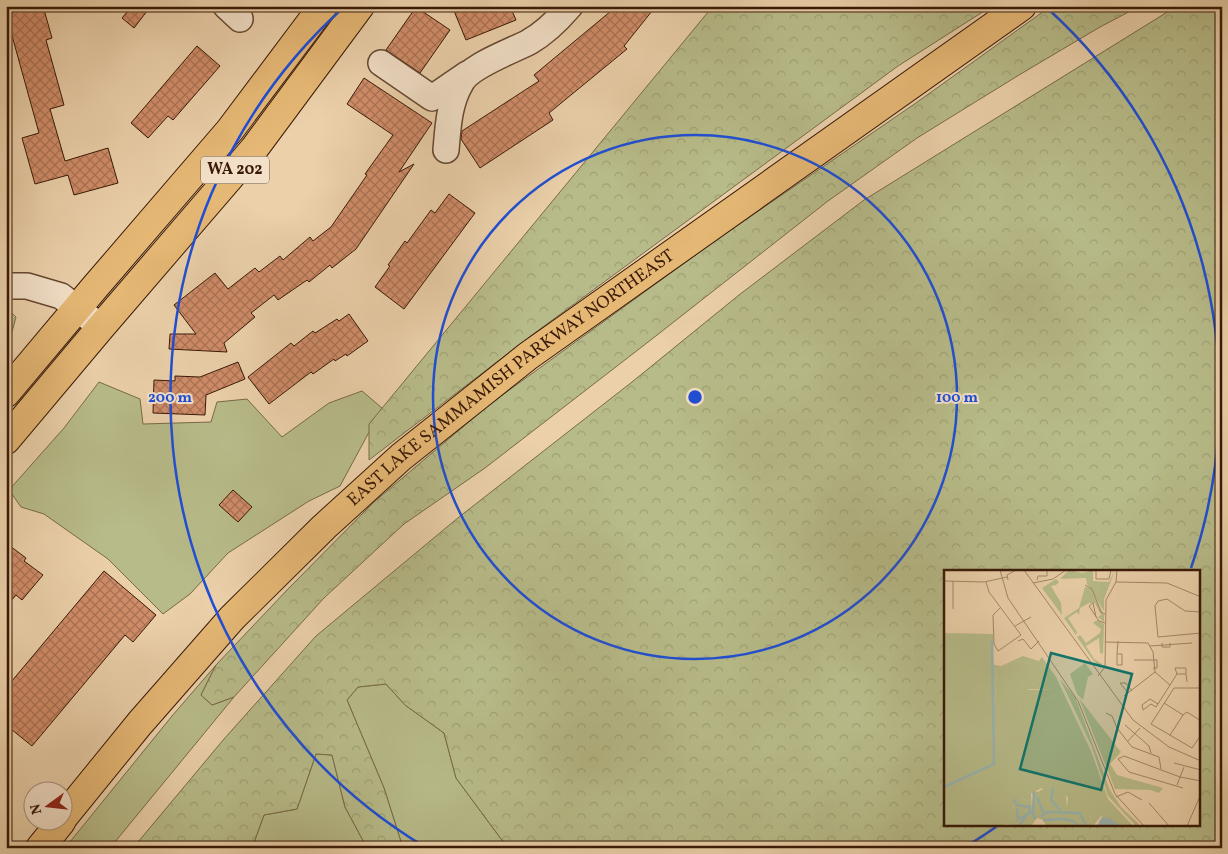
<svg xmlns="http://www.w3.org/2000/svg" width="1228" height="854" font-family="Vollkorn,serif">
  <defs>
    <pattern id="forest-crowns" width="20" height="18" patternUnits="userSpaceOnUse" patternTransform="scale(1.25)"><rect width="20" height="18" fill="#b7bb89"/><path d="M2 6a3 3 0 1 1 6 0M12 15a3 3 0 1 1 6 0" fill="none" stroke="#9ea075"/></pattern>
    <pattern id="building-cross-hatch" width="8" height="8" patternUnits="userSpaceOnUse" patternTransform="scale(1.25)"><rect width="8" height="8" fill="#d08d69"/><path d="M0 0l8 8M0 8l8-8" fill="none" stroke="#aa7254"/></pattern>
  </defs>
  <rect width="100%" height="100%" fill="#ebd0aa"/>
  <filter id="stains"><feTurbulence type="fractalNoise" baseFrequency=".004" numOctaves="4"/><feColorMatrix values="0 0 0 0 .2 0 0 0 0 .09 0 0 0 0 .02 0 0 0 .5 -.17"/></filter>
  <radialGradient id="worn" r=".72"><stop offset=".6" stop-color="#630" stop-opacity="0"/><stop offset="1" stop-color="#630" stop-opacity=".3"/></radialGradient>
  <path fill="#b7bb89" stroke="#786a48" d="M99,382L140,399L143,424L211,422L217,402L247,399L282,437L329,403L362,391L382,408L340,486L309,501L228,553L190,594L163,614L108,559L44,514L21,507L9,490L64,428Z
    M216,665L201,695L212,705L234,697L110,848H65L172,716Z
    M386,684L405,705L444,733L456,778L507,847L510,848H403L384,788L347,700L358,687Z
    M316,754L332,755L345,807L367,848H252L264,815L297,809Z"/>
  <path fill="url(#forest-crowns)" stroke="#786a48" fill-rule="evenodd" d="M713,6H992L898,66L532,335L369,460V424Z
    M1051,6H1140L1100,27L1019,75L917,138L828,201L652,339L485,468L404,524L324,598L234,697L212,705L201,695L216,665L288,589L374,502L490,404L719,238L916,103Z
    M1177,6H1222V848H510L507,847L456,778L444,733L405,705L386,684L358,687L347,700L384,788L403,848H367L345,807L332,755L316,754L297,809L264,815L252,848H133L224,739L316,636L459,517L632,382L739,295L864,200ZM946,572H1199V825H946Z
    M8,309L16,317L12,332L6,341V310Z"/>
  <path fill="url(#building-cross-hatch)" stroke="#391907" d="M36,6H43L52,38L46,40L64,105L50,109L65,161L108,148L118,183L74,195L68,175L35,184L22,138L39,133L6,14Z
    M132,6H151L134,28L122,18Z
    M452,6H510L516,20L466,40Z
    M617,6H656L624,46L627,49L549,113L553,120L480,168L461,139L462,131L539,81L534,75Z
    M416,7L450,30L420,73L386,50Z
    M197,46L220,66L173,120L168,116L148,138L131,123Z
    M364,78L432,123L399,172L414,164L356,249L332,268L330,265L309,282L307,280L278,300L274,295L251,313L255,317L224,343L227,352L169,349L170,334H196L174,305L215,273L228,289L255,268L259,272L280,256L283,260L310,237L313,241L331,227L367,175L365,174L393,135L347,104Z
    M449,194L475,213L404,309L375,287L390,266L388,265L405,241L407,243L431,210L435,213Z
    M349,314L368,341L347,356L346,354L335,361L334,359L313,374L311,372L269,404L248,377L291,343L294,346L313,331L315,333L337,319L339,321Z
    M238,362L245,379L206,395L205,415L153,413L154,380L175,381V376L200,377Z
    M233,490L252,507L238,522L219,505Z
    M6,543L26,558L24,561L43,575L22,600L16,595L6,607Z
    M104,571L156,615L133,642L125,635L32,746L6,725V688Z"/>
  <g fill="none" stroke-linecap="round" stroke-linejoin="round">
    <g stroke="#664730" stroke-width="28">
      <path id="minor" d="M226,6L240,19
        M381,63L432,98L467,74
        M446,150C448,127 449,103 461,83C469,66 512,51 529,42C545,33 558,20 570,6
        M6,286H27L61,296L101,327"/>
    </g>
    <g stroke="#391907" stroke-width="30">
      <g id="major">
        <path d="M6,393L95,287L230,130L323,6"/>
        <path d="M6,440L101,327L254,149L360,6"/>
        <path id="s1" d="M62,819L140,723L232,618L324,527L401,457L528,356L1022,6"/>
        <path d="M40,848L61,822"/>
      </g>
    </g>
    <use href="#minor" stroke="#f2e0c8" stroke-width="25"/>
    <use href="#major" stroke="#e6b875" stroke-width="28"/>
  </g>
  <g fill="none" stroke="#1d4ed8" stroke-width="2.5">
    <circle cx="695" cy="397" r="262"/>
    <path d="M996 827A525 525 0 0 1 965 847M425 847A525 525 0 0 1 344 7M1046 7A525 525 0 0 1 1191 568"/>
  </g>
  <g text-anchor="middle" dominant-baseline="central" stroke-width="4" stroke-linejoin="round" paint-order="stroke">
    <rect fill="#f2e0c8" stroke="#705541" stroke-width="1" x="201" y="156.5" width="68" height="27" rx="4"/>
    <g font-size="16" font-weight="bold" fill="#391907">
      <text x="235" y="170">WA 202</text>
    </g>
    <g font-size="18" fill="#391907" stroke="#f2e0c8">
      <text stroke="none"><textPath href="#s1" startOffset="632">EAST LAKE SAMMAMISH PARKWAY NORTHEAST</textPath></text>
    </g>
  </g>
  <g transform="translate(944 570)">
    <rect width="256" height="256" fill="#ebd0aa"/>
    <path d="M125,0L138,3L149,0V11L165,12L171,0L160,29V41L143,14L142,8L116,9ZM74,90L87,94L109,115L97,118L89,114L84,120L113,119V123L93,134L77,135L74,142H58L51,134L53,99ZM141,93L149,104L144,107L139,130L133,124L126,104Z" fill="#b7bb89"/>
    <path d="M112,9L115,12L112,15L107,16L117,33L118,45L98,18ZM141,17L146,18L160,45V52L154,47L157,45L151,33H145L136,38L135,45L133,42L124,48L133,62L132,65L120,48L135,38ZM153,50L160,54L159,84L156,83L155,68L142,76L150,89L158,94L157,98L149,90L133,67L136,65L142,73L156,63L157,59L149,53ZM79,86L95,91L98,87L112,107L147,181L164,229L189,256H176L157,246L149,256L145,244L123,237L124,228L121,224L103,222L98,218L87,223L88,241L86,228L82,231L78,226L77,232L70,235L60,255L70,256H0V224L46,94L57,96ZM74,90L87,94L108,115L97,118L90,114L81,119H113V123L93,134L78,133L74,142H58L51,134L53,99ZM116,109L131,127L166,220L177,237L195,254L192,256L164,226L148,177ZM135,128L177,182L166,194L173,205L219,218L215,223L207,220L171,219Z" fill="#b7bb89" fill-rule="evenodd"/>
    <path d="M114,214L121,218L123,237L134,236L135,240L145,244L149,256H102L99,250L93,248L87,256L54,254L64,245L63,239L70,237L69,228L74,233L77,225L82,231L86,226L88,241L89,225L85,219L94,222L101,218L105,222Z" fill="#b7bb89"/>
    <path d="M0,63L49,64L52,256H0Z" fill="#b7bb89"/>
    <path d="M158,247L167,249L176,256H153Z" fill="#99b5b0"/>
    <path fill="none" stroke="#99b5b0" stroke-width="2.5" d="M0,217L50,194L48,71M109,218L107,230L116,240M93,227L99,242M69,229L73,235L86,237V242M73,238L74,249L82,245M89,243L90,222M97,247L102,242L136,243L142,256M99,250L120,249L130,251L133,256M75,256L84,243H89L91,249"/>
    <path fill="none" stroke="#a48769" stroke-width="1" d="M56,0L64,28L134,131L171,224L200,256M80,0L189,150L225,177L257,191M152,0V9H165L167,0M64,10L63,5L72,0M93,10L94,6H103V0M0,11L40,12L63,7M42,12L45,22L77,65L54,81L50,74L49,45L56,38M172,12L223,13L257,27M89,13L109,9L122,0M141,15L148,19L157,42L161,44M9,39V11M257,42L241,41L223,29L214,31L211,36L214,67L257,63M152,47L149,33L145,36L155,51L161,53M71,56L87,47M74,71L79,69L87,79L95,71M161,72L204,73L209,82L211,102L226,115M218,73V77H226V73M206,76L248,73M173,84H178V95H173V84L174,71M190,90H213V98H209M233,104L231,98H242V104M233,104H242L243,112M154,106L161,97L162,30L172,12L173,0M230,118L207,154L248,178L257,165M230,118H257M184,123L176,113H182L188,121M180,126L211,102M220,133L239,145M199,140L207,134L212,137L233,104M199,140L198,135L206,129L214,134M162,143L168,146L173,158L188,177L215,187L217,199M239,145L243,142L257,151M181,155L205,176L207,183M226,165L239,145M183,172L196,158M230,193L257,200M233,215L240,197M239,218L185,202L174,189L180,186L236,207L257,211M172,227L184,222L198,230M205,233L225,256M243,256L257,224"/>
    <path fill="#0f766e" fill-opacity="0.15" stroke="#0f766e" stroke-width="2.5" d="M107,83L188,104L157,220L76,199Z"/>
    <rect width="256" height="256" fill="none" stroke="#391907" stroke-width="2.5"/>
  </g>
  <circle cx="695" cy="397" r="8" fill="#1d4ed8" stroke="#f2e0c8" stroke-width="2.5"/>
  <g font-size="15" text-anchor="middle" font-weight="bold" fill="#1d4ed8" stroke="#f2e0c8" stroke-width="4" stroke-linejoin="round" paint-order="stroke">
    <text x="957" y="402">100 m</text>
    <text x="170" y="402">200 m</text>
  </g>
  <rect width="1228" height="854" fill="none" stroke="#ebd0aa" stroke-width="25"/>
  <rect x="8" y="8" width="1213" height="839" fill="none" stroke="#391907" stroke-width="2.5"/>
  <rect x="12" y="12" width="1203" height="829" fill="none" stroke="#391907"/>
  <g transform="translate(48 806) rotate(255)"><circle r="24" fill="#f2e0c8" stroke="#a8907b"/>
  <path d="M0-4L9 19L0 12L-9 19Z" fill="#8f2418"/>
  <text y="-8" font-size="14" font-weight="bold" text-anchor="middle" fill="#391907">N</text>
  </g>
  <rect width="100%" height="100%" filter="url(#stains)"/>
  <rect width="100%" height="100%" fill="url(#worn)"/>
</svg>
